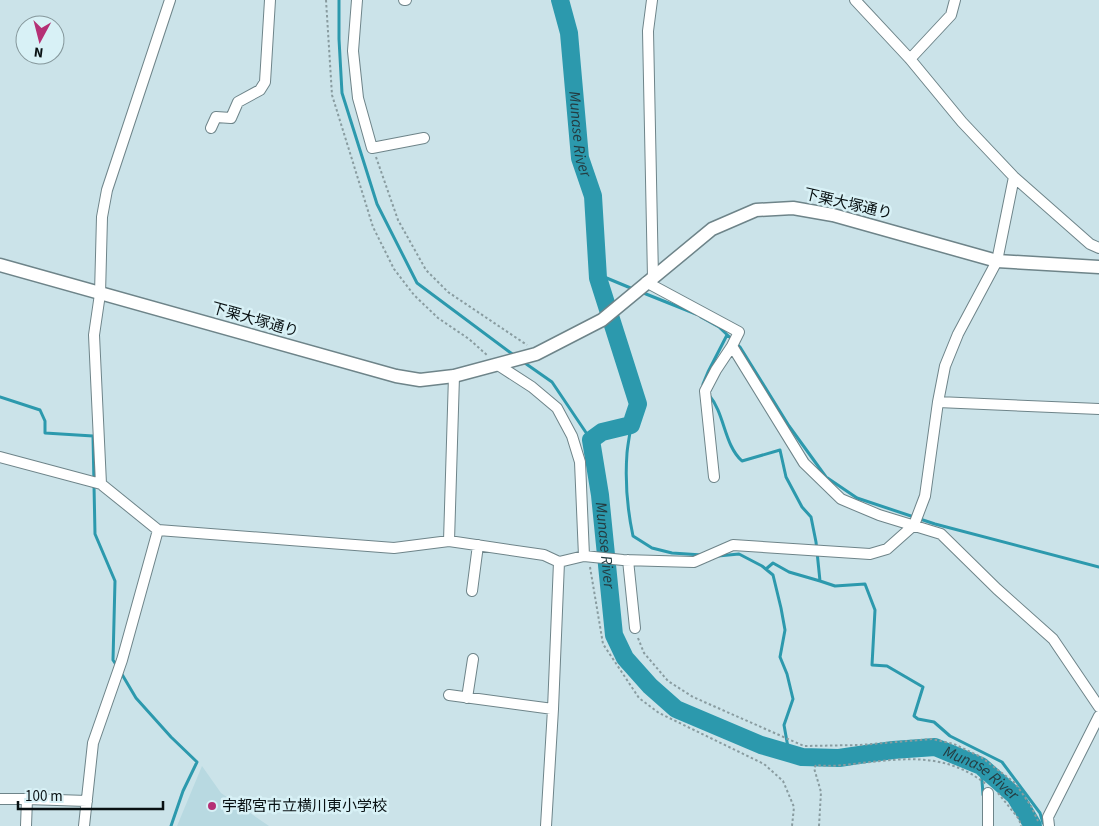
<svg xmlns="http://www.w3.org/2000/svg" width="1099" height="826" font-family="'Source Sans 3','Noto Sans JP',sans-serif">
  <rect width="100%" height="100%" fill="#cbe3e9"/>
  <path fill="#b8d9e1" d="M202,766L221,793L269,826H177Z"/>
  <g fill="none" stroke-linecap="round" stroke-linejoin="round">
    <path stroke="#2c99ad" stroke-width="3" d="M339,0V39L342,93L377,204L417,283L515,356
      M597,274L633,289
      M641,292L696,314
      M701,317L719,327L740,347L789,426L826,477L857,498L935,524L1099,567
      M522,361L552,382L591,440
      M703,384L708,372L727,335
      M709,395C725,414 724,445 742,461L780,450L786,477L802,507L811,517L816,542L820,581L835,586L865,584L875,610L872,665L887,666L923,687L914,716L918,719L934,722L950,736L1002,762L1040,813L1043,823L1047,824
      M0,397L40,410L45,421V433L93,436L95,534L115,581L113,660L117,666
      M631,425C630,434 628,443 627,453C625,480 627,508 633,536L652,548L672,553L702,555
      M718,556L739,554L762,566L773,575L781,608L785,630L780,657L787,674L793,699L784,725L789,753
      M766,569L773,563L789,572L820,581
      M120,671L136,698L171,737L197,762L183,791L171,826
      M981,766L983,795"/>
    <path stroke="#2c99ad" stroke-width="18" id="s1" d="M560,0L569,33L580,158L593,196L598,278L638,404L631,425L602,432L591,440L600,495L614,635L625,658L650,686L676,709L761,745L802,757L839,758L893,750L935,747L981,766L1015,796L1033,826"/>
    <g stroke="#6e8489" stroke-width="12">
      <path id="minor" d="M357,0L353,51L358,98L372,148L424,138
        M404,0H406
        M652,0L648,31L653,278
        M855,0L910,59L962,122L1014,177L1090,244L1099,248
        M910,59L951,15L955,0
        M211,128L216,117L231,118L238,102L260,90L265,82L270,0
        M646,282L739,332L732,346L804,463L841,499L879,515L941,534L997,589L1053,639L1099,707
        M498,365L532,387L557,408L572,436L580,462L584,556
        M938,402L1099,409
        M0,457L101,484
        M714,477L705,391L716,370L732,346
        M158,530L394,548L449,541L544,555L559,562
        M449,541L454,376
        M628,560L635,628
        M472,591L478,545
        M449,695L553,709
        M467,698L473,659
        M988,793V826
        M0,799H27
        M26,826L27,799L87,801
        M84,826L93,743L122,660L158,530L101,484L94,335L100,294L102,217L107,190L170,0
        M546,826L553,709L559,562L584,556L623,560L694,562L733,545L870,554L887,549L914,525L925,496L938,402L945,366L958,334L997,261L1014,177
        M1049,826L1048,817L1099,716"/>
    </g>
    <g stroke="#6e8489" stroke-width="15">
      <path id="tertiary" d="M0,265L396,376L420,380L454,376L536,354L602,320L712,229L756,210L793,208L833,215L997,261L1099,267"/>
    </g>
    <path stroke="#899ca0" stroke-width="2" stroke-dasharray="2.5 2.5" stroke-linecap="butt" d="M326,0L332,95L373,227L394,269L414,295L438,318L469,339L488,356
      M376,157L398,220L426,270L448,292L527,345
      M590,567L603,644L639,698L659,713L764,764L783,781L794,807L792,826
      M638,638L644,653L668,681L693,697L804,746L860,745L932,739L954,744L981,757L1015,783L1031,806L1038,821
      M998,793L1019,819L1021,826
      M819,826L821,792L814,768L816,765C831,767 846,765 861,763C908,758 946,753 986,784"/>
    <use href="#minor" stroke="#fff" stroke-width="10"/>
    <use href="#tertiary" stroke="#fff" stroke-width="12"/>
  </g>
  <circle fill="#b53075" stroke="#d8f1f6" stroke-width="2" cx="212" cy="806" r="5"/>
  <g text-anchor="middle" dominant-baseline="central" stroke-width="5" stroke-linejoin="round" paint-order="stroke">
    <g font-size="15" fill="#081012" stroke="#d8f1f6">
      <text transform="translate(848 204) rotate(13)">下栗大塚通り</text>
      <text transform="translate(255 320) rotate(16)">下栗大塚通り</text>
    </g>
    <g font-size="15" fill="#081012" stroke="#d8f1f6" text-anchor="start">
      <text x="222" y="806">宇都宮市立横川東小学校</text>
    </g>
    <g font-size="16" font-style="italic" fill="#243c41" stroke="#d8f1f6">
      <text stroke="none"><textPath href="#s1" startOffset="136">Munase River</textPath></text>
      <text stroke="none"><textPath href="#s1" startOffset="586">Munase River</textPath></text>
      <text stroke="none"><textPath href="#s1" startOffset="1096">Munase River</textPath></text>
    </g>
  </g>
  <g transform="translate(40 40) rotate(187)"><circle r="24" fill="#d8f1f6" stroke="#85979b"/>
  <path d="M0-4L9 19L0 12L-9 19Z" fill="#b53075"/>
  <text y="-8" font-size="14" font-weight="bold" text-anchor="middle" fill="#081012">N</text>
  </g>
  <path d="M18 801v8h145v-8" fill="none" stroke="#081012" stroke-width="2.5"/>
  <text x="25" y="801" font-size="15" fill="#081012" stroke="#d8f1f6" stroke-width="4" paint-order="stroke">100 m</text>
</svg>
